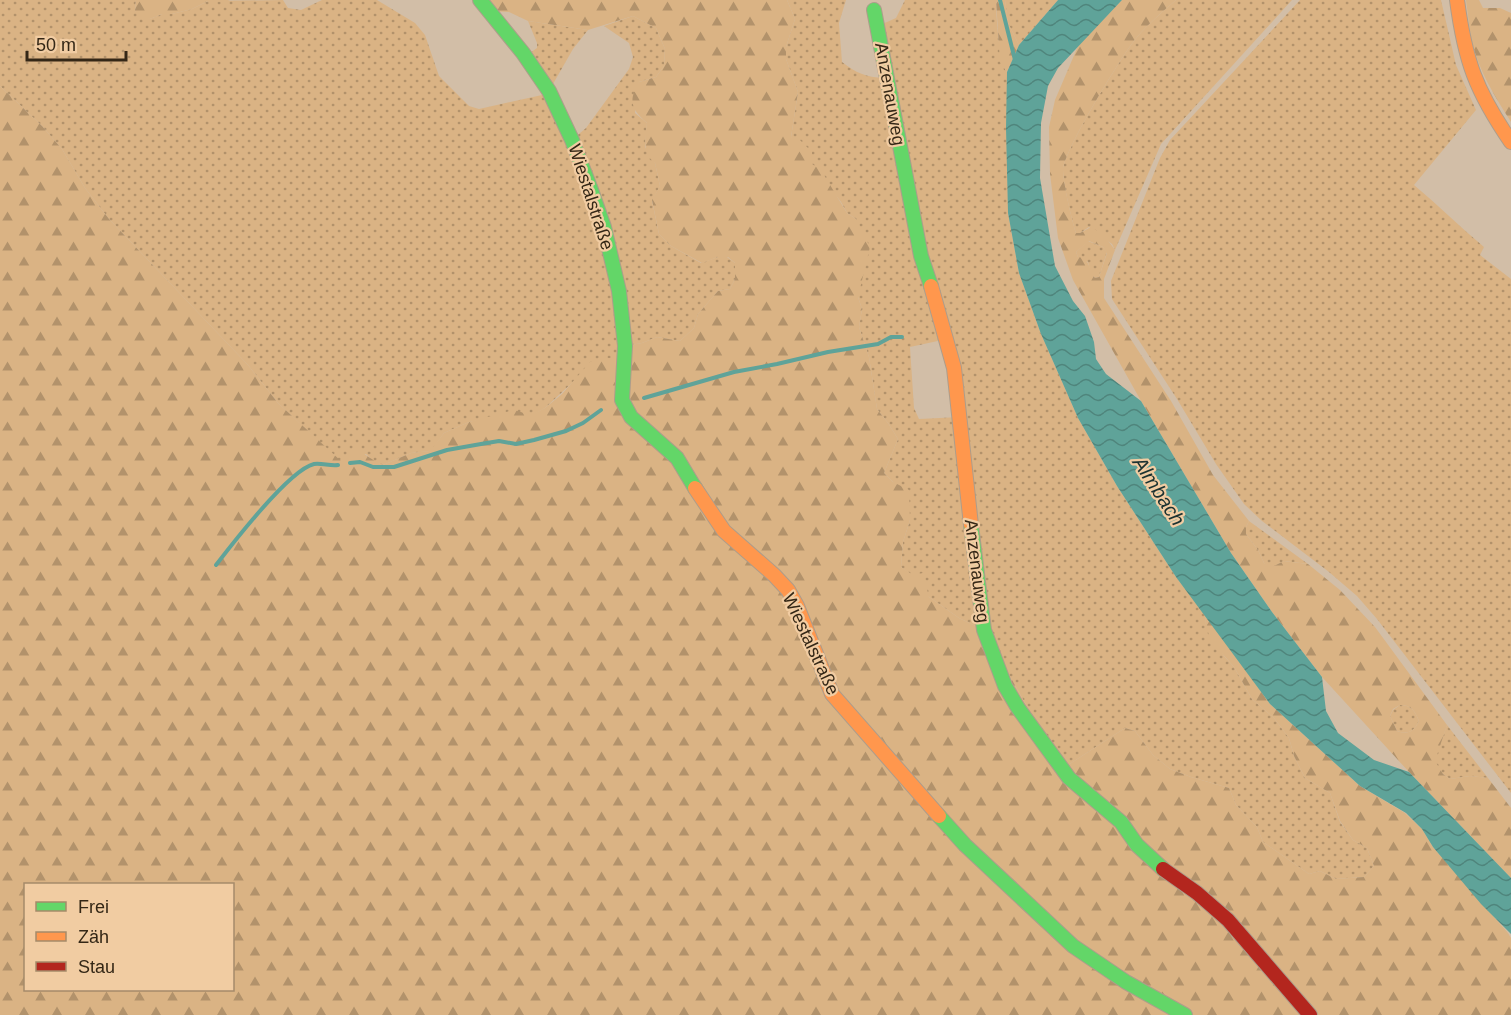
<svg xmlns="http://www.w3.org/2000/svg" width="1511" height="1015" font-family="Helvetica,sans-serif">
  <defs>
    <pattern id="grass-dots" width="8" height="8" patternUnits="userSpaceOnUse" patternTransform="scale(1.5)"><rect width="8" height="8" fill="#dab384"/><path d="M2 2h.1M6 6h.1" fill="none" stroke="#b2926b" stroke-width="1.8" stroke-linecap="round"/></pattern>
    <pattern id="forest-firs" width="22" height="20" patternUnits="userSpaceOnUse" patternTransform="scale(1.5)"><rect width="22" height="20" fill="#dab384"/><path d="M5 1l3.5 6h-7zM16 11l3.5 6h-7z" fill="#b2926b"/></pattern>
    <pattern id="water-waves" width="16" height="10" patternUnits="userSpaceOnUse" patternTransform="scale(1.5)"><rect width="16" height="10" fill="#5fa399"/><path d="M0 5q4-4 8 0t8 0" fill="none" stroke="#4f857c"/></pattern>
  </defs>
  <rect width="100%" height="100%" fill="#d2bea7"/>
  <path fill="url(#grass-dots)" fill-rule="evenodd" d="M0,0H136L135,11L150,19L162,14H172L192,9L208,1L283,0L288,8L301,10L322,0H377L415,23L425,35L439,76L469,106L479,109L542,95L530,53L537,48V43L528,21L588,30L573,49L549,91L573,139L586,128L629,69L633,57L629,43L604,26L633,16L656,28L665,49L664,66L656,77L639,82L635,113L647,123L645,147L655,163L660,186L652,201L659,234L671,246L701,263L718,257H727L735,263V279L730,289L718,291L698,314L694,328L680,341L657,337L642,343L625,346L623,359L574,381L545,408L531,416L491,418L469,422L444,433L431,451L411,453L383,465L374,462L366,454L342,463L278,403L248,365L109,219L85,188L62,149L42,126L0,86Z
    M787,0H846L839,23L842,62C856,73 866,77 884,78L878,26L896,18L905,0H996C996,13 999,64 1007,72L1008,213L1019,273L1041,334L1078,418L1117,486L1176,577L1206,615L1205,623L1224,656L1234,667L1252,699L1274,718L1289,738L1294,756L1305,778L1330,793L1340,822L1353,840L1367,848L1374,866L1364,877L1336,879L1320,871L1309,874L1263,842L1257,827L1236,805L1229,788L1191,777L1170,769L1153,755L1135,731L1125,728L1062,769L984,630L959,618L929,597L913,576L901,567L903,542L910,520L893,482L884,473L898,439L888,423L877,409L869,357L859,327L862,309L858,297L856,219L847,213L841,202L791,137L798,92L786,59V47L795,19ZM947,339L960,417L919,419L914,408L910,347Z
    M1005,0H1058L1019,45L1008,23Z
    M1176,0H1292L1161,144L1115,250L1112,244L1089,227L1080,233H1076C1072,221 1063,183 1063,170C1064,151 1117,64 1131,45C1143,28 1160,14 1176,0Z
    M1300,0H1441L1456,65L1476,110L1414,185C1438,205 1460,227 1484,247L1480,255L1511,279V793L1377,619L1357,596L1329,572L1262,521L1244,504L1216,464L1177,399L1112,299L1111,281L1160,158L1170,140Z
    M1088,241L1103,247L1107,252L1099,277L1095,278L1091,274L1088,262L1078,257L1076,252Z
    M1249,521L1308,564L1284,561L1273,567H1269L1264,563L1258,550L1246,534V527Z
    M1400,705C1411,705 1415,711 1419,721C1414,731 1409,735 1397,731L1390,716L1393,710Z
    M1447,725L1488,778L1470,776L1450,779L1443,774L1434,761Z"/>
  <path fill="url(#forest-firs)" fill-rule="evenodd" d="M136,0H230L226,2L208,1L192,9L172,14H162L150,19L141,18L135,11Z
    M480,0H787L795,19L786,47V59L798,92L791,137L799,139L812,152V164L821,170L847,213L856,219L870,247L858,297L862,309L859,327L869,357L877,409L888,423L898,439L884,473L893,482L909,490L910,520L903,542L901,567L913,575L923,573L929,597L959,618L984,630L1062,769L1125,728L1135,731L1153,755L1170,769L1191,777L1229,788L1236,805L1257,827L1263,842L1309,874L1320,871L1336,879L1364,877L1374,866L1367,848L1353,840L1340,821L1330,793L1305,778L1294,756L1289,738L1274,718L1252,699L1234,667L1211,641L1205,623L1206,615L1270,704L1360,786L1405,813L1422,829L1433,847L1508,933L1511,938V1015H0V86L42,126L62,149L85,188L109,219L248,365L278,403L342,462L355,450C366,453 372,461 383,465L411,453L430,451L444,433L469,422L514,410L531,415L545,408L562,394L590,362L605,358L623,359L625,346L642,343L657,337L680,341L694,328L698,314L718,291L730,289L735,279V263L728,257H718L702,263L671,246L659,234L652,200L660,186L655,163C642,153 645,139 647,123C631,109 628,101 639,82L656,77L664,66L665,49L656,28L633,16L588,30L528,21L509,12L488,11ZM26,884H232V990H26Z
    M996,0H1005L1008,23L1019,45L1007,72L1000,62Z
    M1122,0H1176C1160,14 1143,28 1131,45C1117,64 1064,151 1063,170C1063,182 1072,221 1076,233H1080L1091,227L1104,235L1115,250L1104,279V298L1171,401L1213,475L1249,521L1246,527V534L1258,550L1264,563L1272,567L1284,561L1308,564L1340,590L1375,627L1447,725L1435,761L1443,774L1450,779L1470,776L1488,778L1511,808V878L1409,772L1322,677L1272,612L1231,553L1141,401L1073,280L1058,238L1050,174L1049,127L1055,100L1078,46ZM1089,241L1103,247L1107,253L1099,277L1095,278C1088,270 1091,258 1078,257L1076,252ZM1400,705C1411,705 1415,711 1419,721C1414,731 1409,735 1397,731L1390,716L1393,709Z
    M1466,0H1479L1483,8H1500L1511,13V122C1495,97 1479,71 1472,42C1469,28 1468,14 1466,0Z"/>
  <path fill="url(#water-waves)" d="M1058,0H1122L1058,68L1048,86L1041,123L1040,178L1055,266L1073,301L1085,316L1094,342L1096,359L1106,374L1141,401L1231,553L1272,612L1322,677L1326,711L1338,733L1374,760L1409,772L1511,878V934L1481,904L1433,847L1422,829L1406,813L1360,786L1270,704L1176,577L1117,486L1078,418L1041,334L1019,273L1008,213L1006,128L1007,72L1019,45Z"/>
  <g fill="none" stroke-linecap="round" stroke-linejoin="round">
    <path stroke="#5fa399" stroke-width="4" d="M1000,0L1015,60
      M644,398L734,372L777,364L828,352L878,344L891,337H902
      M350,463L360,462L373,467H394L447,450L481,444L499,441L516,444L534,440L566,431L583,423L601,410
      M216,565C233,543 289,470 314,464C322,463 330,466 338,465"/>
    <g stroke="#ad9d8b" stroke-width="16">
      <path id="fast" d="M480,0L523,53L549,91L572,140L590,187L604,227L619,291L625,346L622,400L631,417L677,458L695,488
        M874,10L921,256L931,286
        M971,525L984,630L1005,686L1018,708L1069,778L1121,822L1137,845L1163,869
        M939,816L965,845L1073,946L1126,982L1185,1015"/>
    </g>
    <g stroke="#ad9d8b" stroke-width="16">
      <path id="slow" d="M1457,0C1465,61 1476,91 1511,142
        M931,286L954,368L971,525
        M695,488L724,531L774,575L788,590L797,606L832,694L939,816"/>
    </g>
    <g stroke="#ad9d8b" stroke-width="16">
      <path id="jam" d="M1163,869L1197,893L1228,920L1310,1015"/>
    </g>
    <use href="#fast" stroke="#63d668" stroke-width="14"/>
    <use href="#slow" stroke="#ff974d" stroke-width="14"/>
    <use href="#jam" stroke="#b3261e" stroke-width="14"/>
  </g>
  <g text-anchor="middle" dominant-baseline="central" stroke-width="4.5" stroke-linejoin="round" paint-order="stroke">
    <g font-size="18" fill="#342716" stroke="#f1cca2">
      <text transform="translate(890 94) rotate(80)">Anzenauweg</text>
      <text transform="translate(591 197) rotate(72)">Wiestalstraße</text>
      <text transform="translate(977 571) rotate(83)">Anzenauweg</text>
      <text transform="translate(811 644) rotate(65)">Wiestalstraße</text>
    </g>
    <g font-size="20" font-style="italic" fill="#1b3231" stroke="#f1cca2">
      <text transform="translate(1159 491) rotate(57)">Almbach</text>
    </g>
  </g>
  <rect x="24" y="883" width="210" height="108" fill="#f1cca2" stroke="#a58a6a" stroke-width="1.5"/>
  <rect x="36" y="902" width="30" height="9" fill="#63d668" stroke="#a58a6a" stroke-width="1.5"/>
  <text x="78" y="913" font-size="18" fill="#342716">Frei</text>
  <rect x="36" y="932" width="30" height="9" fill="#ff974d" stroke="#a58a6a" stroke-width="1.5"/>
  <text x="78" y="943" font-size="18" fill="#342716">Zäh</text>
  <rect x="36" y="962" width="30" height="9" fill="#b3261e" stroke="#a58a6a" stroke-width="1.5"/>
  <text x="78" y="973" font-size="18" fill="#342716">Stau</text>
  <path d="M27 51v9h99v-9" fill="none" stroke="#342716" stroke-width="3"/>
  <text x="36" y="51" font-size="18" fill="#342716" stroke="#f1cca2" stroke-width="4.5" paint-order="stroke">50 m</text>
</svg>
